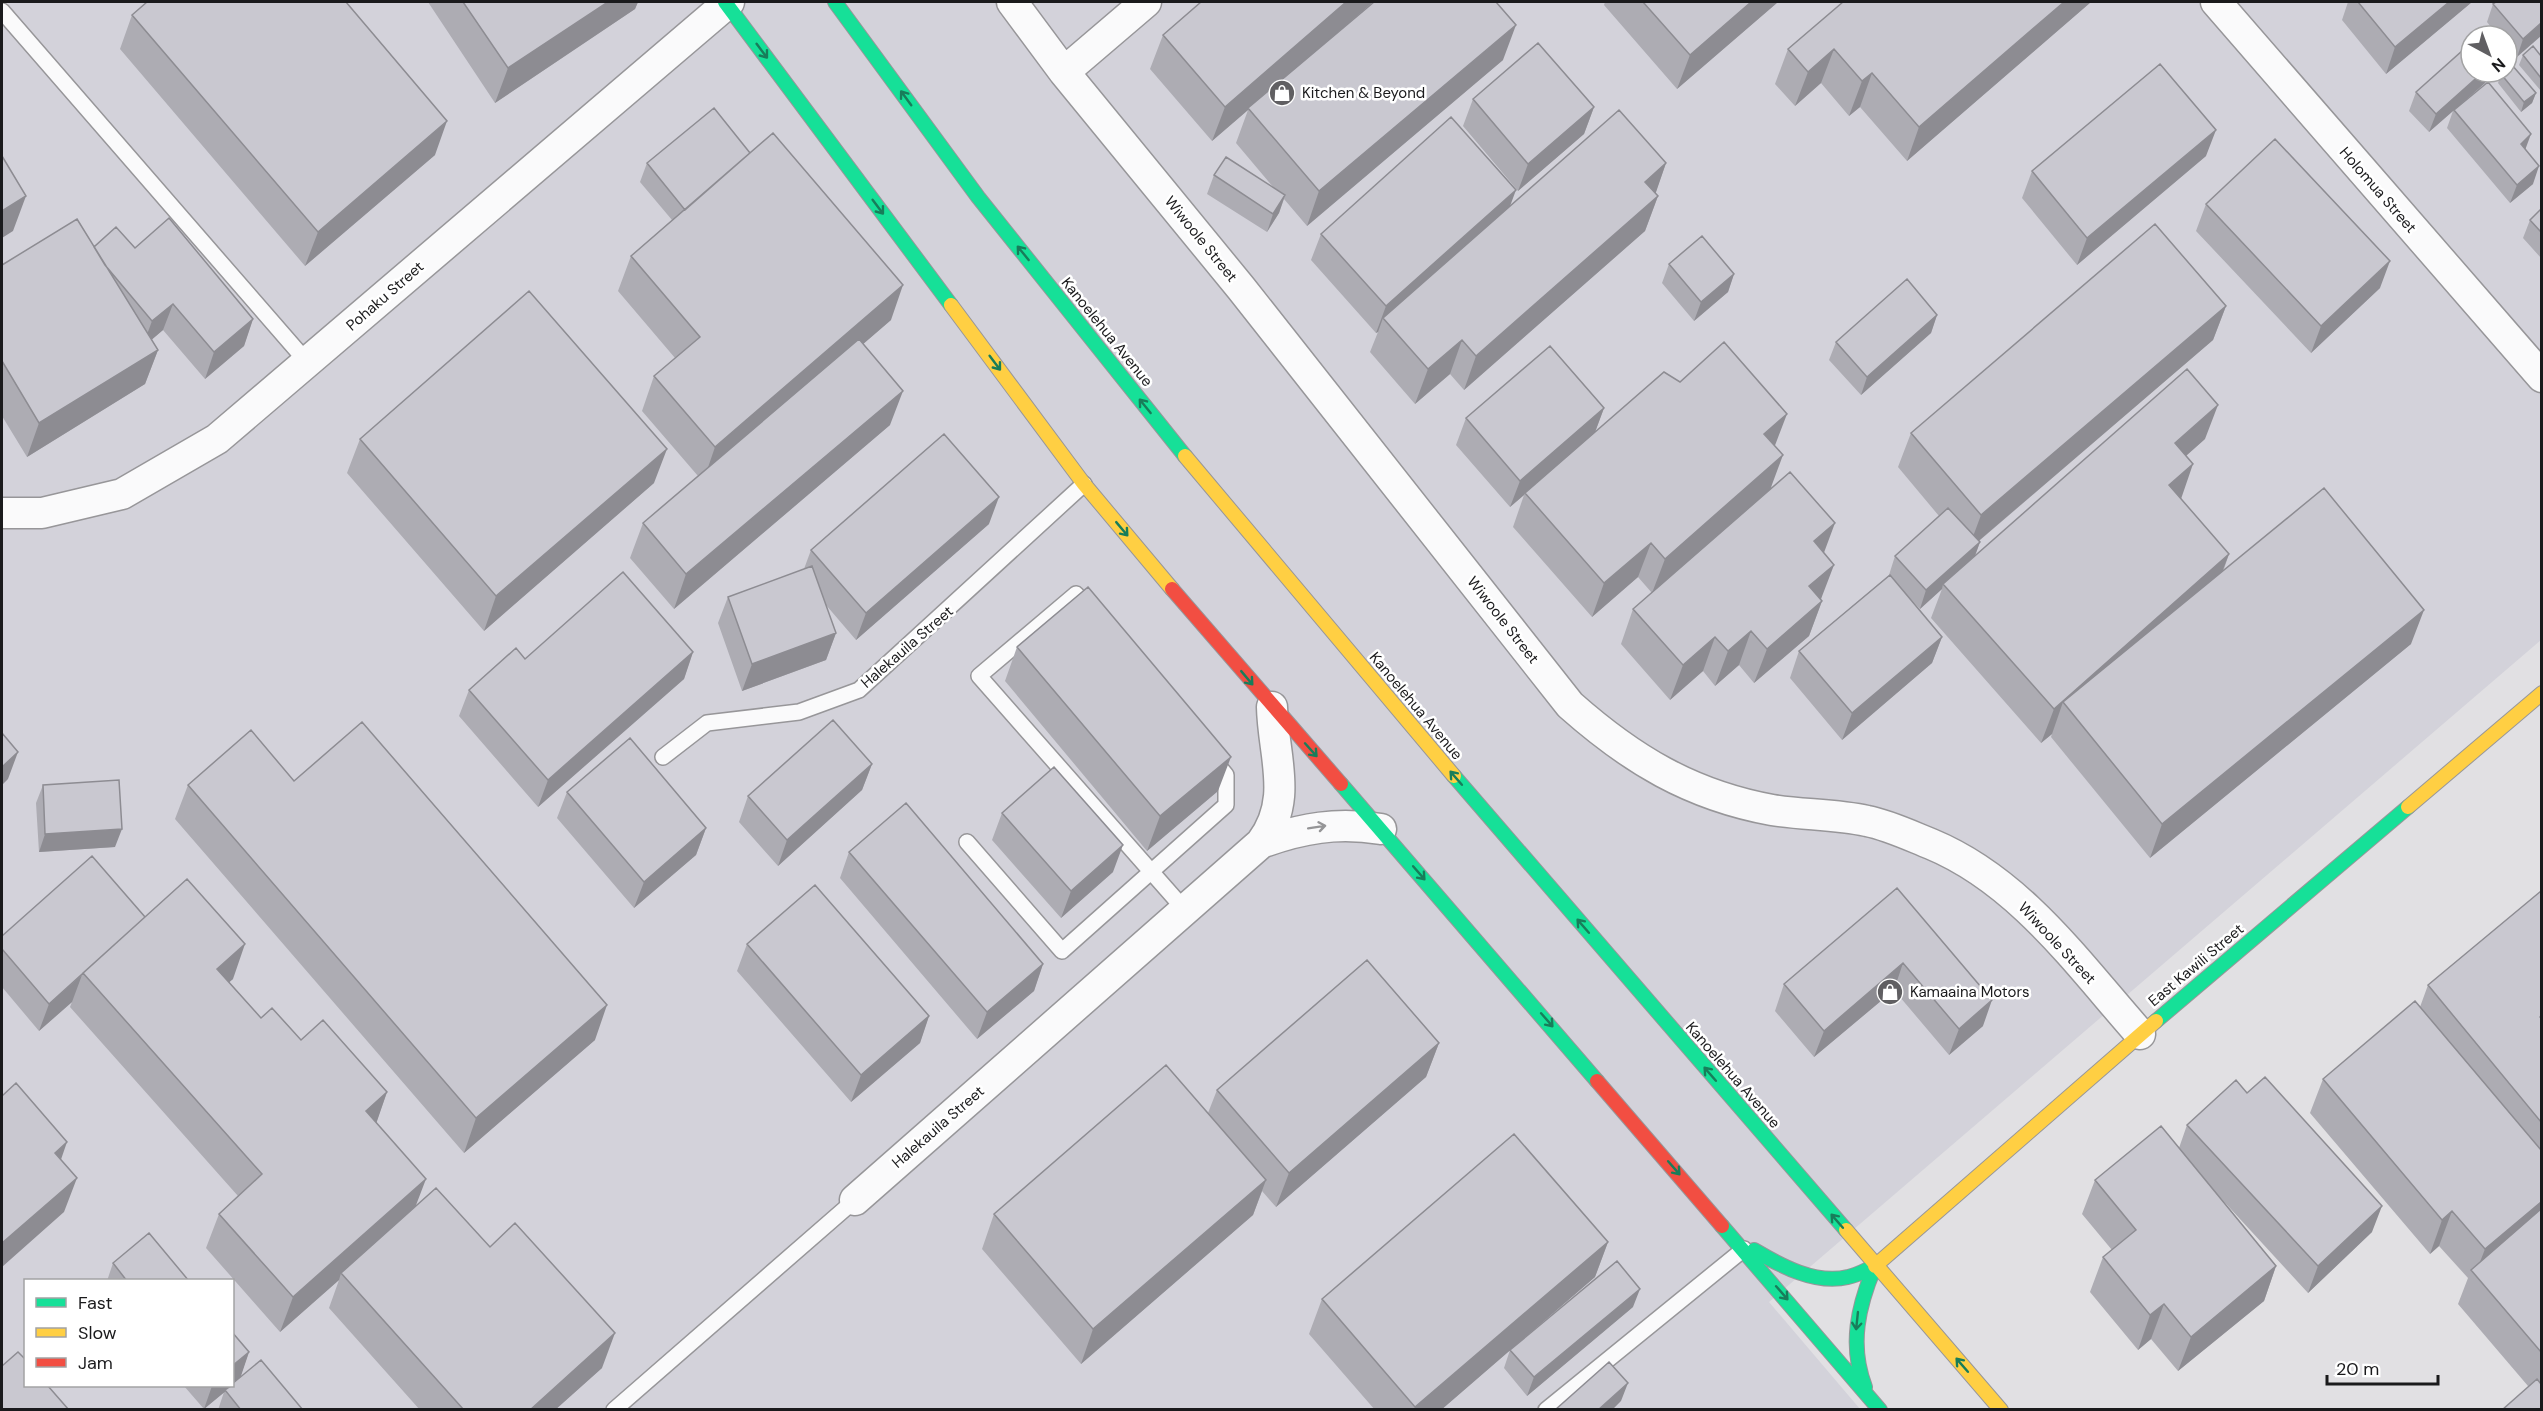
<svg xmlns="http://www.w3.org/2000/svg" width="2543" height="1411" font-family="'DM Sans',sans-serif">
  <rect width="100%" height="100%" fill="#e1e0e3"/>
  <path fill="#d3d2da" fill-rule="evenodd" d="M2,2H2541V640L1769,1302L1860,1409L2,1410ZM2471,36H2507V72H2471ZM26,1280H232V1386H26Z"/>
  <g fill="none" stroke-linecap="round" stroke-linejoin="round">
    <g stroke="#979699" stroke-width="18">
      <path id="lane" d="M2,11L307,362
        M1091,612L1076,594L979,676L1185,910
        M663,757L707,723L799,712L859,690L1084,484
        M967,842L1062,951L1226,805V775L1212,758
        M614,1410L855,1200
        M1546,1410L1744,1249"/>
    </g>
    <g stroke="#979699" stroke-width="33">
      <path id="street" d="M1012,2L1064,72L1241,288L1570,705C1631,759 1690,795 1772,810C1803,815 1836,814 1867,821C1888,825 1911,836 1931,844C2020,881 2078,964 2140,1034
        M2216,2L2542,377
        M1064,72L1146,2
        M2,513H42L122,494L217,439L729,2
        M1261,843C1302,828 1337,822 1381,829
        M855,1200L1261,843C1294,799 1273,756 1272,707"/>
    </g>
    <g stroke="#979699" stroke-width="16">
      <path id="fast" d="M725,2L951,305
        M835,2L978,197L1185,456
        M1454,776L1846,1230
        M1341,784L1597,1081
        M2156,1021L2408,807
        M1722,1226L1880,1410
        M1754,1250C1781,1266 1816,1285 1848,1277C1858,1275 1866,1270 1875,1266
        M1865,1387C1849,1345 1858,1306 1875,1266"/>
    </g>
    <g stroke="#979699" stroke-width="16">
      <path id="slow" d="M951,305L1084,484L1172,589
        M1185,456L1454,776
        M2408,807L2542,693
        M1846,1230L2001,1410
        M1875,1266L2156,1021"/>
    </g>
    <g stroke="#979699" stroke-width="16">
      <path id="jam" d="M1172,589L1341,784
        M1597,1081L1722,1226"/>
    </g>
    <use href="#lane" stroke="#fafafb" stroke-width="15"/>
    <use href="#street" stroke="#fafafb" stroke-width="30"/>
    <use href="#fast" stroke="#16e098" stroke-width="14"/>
    <use href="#slow" stroke="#ffcf43" stroke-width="14"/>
    <use href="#jam" stroke="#f24e42" stroke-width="14"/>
  </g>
  <path fill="#adacb3" d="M428,2H638L635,9L495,103Z
    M1201,2H1373L1317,50L1503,60L1307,226L1284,199L1279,213L1267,232L1207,194L1214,175L1274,188L1236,143L1248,110L1212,141L1150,69L1163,35Z
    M1605,2H1778L1677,89L1604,5Z
    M1843,2H2091L1907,161L1860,107L1849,116L1821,83L1795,106L1775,84L1788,49Z
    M2348,2H2472L2386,74L2342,20Z
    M2541,2L2517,57L2507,46V36H2498L2487,22L2493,4Z
    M132,15L435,155L305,266L120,49Z
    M2523,55L2541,56V91L2519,65Z
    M2471,72H2489L2485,83L2467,99L2526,150L2533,184L2510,203L2447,128L2453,111L2429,132L2409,111L2416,92Z
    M2501,74L2536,93L2532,103L2521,112L2498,83Z
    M1473,99L1594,107L1584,134L1518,191L1463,126Z
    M750,153L891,320L863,344L890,425L674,609L630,558L643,523L698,476L642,411L654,376L675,358L618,291L631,256L672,220L640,182L647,163Z
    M2206,156L2077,265L2022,198L2032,171Z
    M1666,163L1655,194L1658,196L1645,231L1464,390L1450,374L1415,404L1370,352L1378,332L1376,333L1311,260L1321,234L1510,206Z
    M2206,204L2380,288L2311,353L2196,231Z
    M2541,209V258L2523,238L2530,220Z
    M94,247L135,248L253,319L244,346L205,379L163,330L151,340L158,350L145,384L27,457L2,416V265Z
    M1669,264L1734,274L1728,292L1694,321L1662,283Z
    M2226,306L2213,340L1979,541L1980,542L1975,556L2205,439L2186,456L2180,499L2229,554L2223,572L2411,644L2150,858L2051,737L2052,734L2041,743L1931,618L1942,589L1920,609L1908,596L1942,637L1932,663L1842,740L1790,678L1799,651L1889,575L1895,556L1939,516L1898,467L1911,433Z
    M1937,315L1931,333L1861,395L1829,360L1836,342Z
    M1604,408L1595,432L1775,446L1771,489L1824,553L1821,600L1822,601L1809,636L1754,683L1739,665L1715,686L1703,671L1670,700L1621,644L1633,609L1652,593L1638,577L1592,617L1513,527L1524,495L1510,507L1456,445L1466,418Z
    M360,439L654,483L484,631L347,473Z
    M989,524L856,640L826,605L836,633L826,660L742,691L718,623L728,597L804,569L811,550Z
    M1017,647L1218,791L1147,851L1005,681Z
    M693,652L684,679L538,807L459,716L469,690L525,659Z
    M872,764L862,790L778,866L739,822L748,796Z
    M294,781L595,1040L464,1153L175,819L188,785Z
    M43,785L115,847L39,852L36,803Z
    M567,792L706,828L696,855L634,908L557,818Z
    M1002,813L1113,872L1061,918L992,840Z
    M849,852L1043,964L1034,991L977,1039L840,878Z
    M1897,888L1983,1026L1949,1055L1894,990L1814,1057L1775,1011L1784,984Z
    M2541,891V1410L2528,1386L2458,1304L2468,1278L2439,1246L2430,1254L2310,1113L2323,1079L2420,1007L2428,985Z
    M145,917L233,979L229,982L261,1018L301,1040L387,1092L376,1123L416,1206L490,1247L602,1368L555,1410H420L329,1308L339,1280L280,1332L206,1248L219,1214L238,1196L70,1007L72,1002L39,1031L2,987V936Z
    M747,944L929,1016L920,1043L851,1102L737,971Z
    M1439,1043L1426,1077L1276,1207L1262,1191L1253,1215L1081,1364L982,1249L994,1214L1208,1113L1217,1090Z
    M2187,1125L2372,1232L2308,1293L2217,1194L2276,1266L2264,1301L2178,1371L2151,1339L2138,1350L2090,1292L2103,1257L2112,1250L2082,1214L2095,1180L2179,1148Z
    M1608,1242L1595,1277L1441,1410H1375L1309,1334L1322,1299Z
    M113,1263L189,1281H107Z
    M1633,1307L1527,1396L1504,1368L1510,1350Z
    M249,1352L240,1377L303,1410H218L224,1392L204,1409L184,1386H232Z"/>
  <path fill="#8d8c92" d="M608,2H638L635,9L495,103L508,68Z
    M1346,2H1373L1249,109L1248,108V110L1212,141L1225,107Z
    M1751,2H1778L1677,89L1690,55Z
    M2064,2H2091L1907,161L1919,127Z
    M2449,2H2472L2386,74L2395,47Z
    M2541,23V36L2517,57L2523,39Z
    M1516,25L1503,60L1307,226L1319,191Z
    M1834,49L1821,83L1795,106L1808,72Z
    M2483,72H2489L2485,83L2429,132L2436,114Z
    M1872,73L1860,107L1849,116L1862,81Z
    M2536,93L2532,103L2521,112L2524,102Z
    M1594,107L1584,134L1518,191L1528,164Z
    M447,121L435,155L305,266L318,232Z
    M2216,130L2206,156L2077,265L2087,238Z
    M2531,134L2524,153L2521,144Z
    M1666,163L1654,198L1645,182Z
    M2539,166L2533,184L2510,203L2517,185Z
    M1516,190L1506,217L1383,318L1378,332L1376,333L1386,306Z
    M1285,195L1279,213L1267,232L1273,214Z
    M26,196L13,231L2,238V211Z
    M1658,196L1645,231L1464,390L1476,356Z
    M2390,261L2380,288L2311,353L2321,326Z
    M1734,274L1728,292L1694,321L1701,302Z
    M903,285L891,320L703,482L715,447Z
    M173,304L163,330L142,348L152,321Z
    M2226,306L2213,340L1968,550L1981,515Z
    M1937,315L1931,333L1861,395L1867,377Z
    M253,319L244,346L205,379L214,352Z
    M1462,340L1450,374L1415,404L1428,369Z
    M158,350L145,384L27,457L39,423Z
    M903,391L890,425L674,609L686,574Z
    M2218,405L2205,439L2162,477L2175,443Z
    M1604,408L1594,435L1525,493L1524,495L1510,507L1520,481Z
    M1787,414L1774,448L1764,434Z
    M667,449L654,483L484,631L496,596Z
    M1783,455L1770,490L1652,593L1665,559Z
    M2193,464L2181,499L2169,485Z
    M999,497L989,524L856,640L866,613Z
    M1835,523L1822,558L1814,541Z
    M1980,542L1973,561L1943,584L1942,589L1920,609L1926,590Z
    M1651,543L1638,577L1592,617L1604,583Z
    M2229,554L2216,588L2063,702L2052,734L2041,743L2054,709Z
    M1834,565L1821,599L1796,621L1809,586Z
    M1822,601L1809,636L1754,683L1767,649Z
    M2424,610L2411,644L2150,858L2162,824Z
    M1751,631L1739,665L1715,686L1728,651Z
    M836,633L826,660L742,691L752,664Z
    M1715,637L1703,671L1670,700L1683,665Z
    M1942,637L1932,663L1842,740L1852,713Z
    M693,652L684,679L538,807L548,780Z
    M18,752L8,779L2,785V767Z
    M1231,757L1218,791L1147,851L1160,816Z
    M872,764L862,790L778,866L787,840Z
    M706,828L696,855L634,908L644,882Z
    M122,829L115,847L39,852L45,834Z
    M1123,845L1113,872L1061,918L1071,891Z
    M245,944L233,979L204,1004L217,969Z
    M1903,963L1894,990L1814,1057L1824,1031Z
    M1043,964L1034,991L977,1039L987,1012Z
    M82,975L72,1002L39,1031L49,1004Z
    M1992,1000L1983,1026L1949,1055L1959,1029Z
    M607,1005L595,1040L464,1153L476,1118Z
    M929,1016L920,1043L851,1102L861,1075Z
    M1439,1043L1426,1077L1276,1207L1289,1173Z
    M387,1092L375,1127L366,1111Z
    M67,1142L55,1177V1153Z
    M77,1178L64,1212L2,1267V1243Z
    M426,1179L413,1213L341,1273L339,1280L280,1332L293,1297Z
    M1266,1180L1253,1215L1081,1364L1093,1329Z
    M2541,1202V1226L2475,1275L2485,1249Z
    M2382,1206L2372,1232L2308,1293L2318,1266Z
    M2452,1211L2439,1246L2430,1254L2442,1220Z
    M1608,1242L1595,1277L1441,1410H1415V1407Z
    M2276,1266L2264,1301L2178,1371L2191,1337Z
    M1640,1289L1633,1307L1527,1396L1534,1377Z
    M2164,1304L2151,1339L2138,1350L2150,1315Z
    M615,1333L602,1368L555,1410H530Z
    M249,1352L240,1379L232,1385V1366Z
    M1628,1383L1621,1401L1612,1410H1598Z
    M212,1386H232L204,1409Z"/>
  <path fill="#c9c8d0" stroke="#8d8c92" stroke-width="1.5" d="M147,2H346L447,121L318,232L132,15Z
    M463,2H608L508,68Z
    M1201,2H1346L1225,107L1163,35Z
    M1374,2H1496L1516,25L1319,191L1248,108Z
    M1643,2H1751L1690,55Z
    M1843,2H2064L1919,127L1872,73L1862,81L1834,49L1808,72L1788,49Z
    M2358,2H2449L2395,47Z
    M2496,2H2541V23L2523,39L2493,4Z
    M1538,43L1594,107L1528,164L1473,99Z
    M2471,43V72H2483L2436,114L2416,92Z
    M2533,46L2541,56V78L2523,55Z
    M2160,64L2216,130L2087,238L2032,171Z
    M2512,65L2536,93L2524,102L2501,74L2503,72H2507V69Z
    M2488,82L2531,134L2521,144L2539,166L2517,185L2454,110Z
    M714,108L750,153L685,210L647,163Z
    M1619,110L1666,163L1645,182L1658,196L1476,356L1462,340L1428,369L1383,318Z
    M1451,117L1516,190L1386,306L1321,234Z
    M773,133L903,285L715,447L654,376L700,337L631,256Z
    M2275,139L2390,261L2321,326L2206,204Z
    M2,156L26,196L2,211Z
    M1226,157L1285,195L1273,214L1214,175Z
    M2541,209V232L2530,220Z
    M169,218L253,319L214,352L173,304L152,321L105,265L94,247L116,227L135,248Z
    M77,219L158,350L39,423L2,361V265Z
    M2155,224L2226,306L1981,515L1911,433Z
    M1702,236L1734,274L1701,302L1669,264Z
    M1907,279L1937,315L1867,377L1836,342Z
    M529,291L667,449L496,596L360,439Z
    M859,339L903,391L686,574L643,523Z
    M1724,342L1787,414L1764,434L1783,455L1665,559L1651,543L1604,583L1525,493L1664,372L1680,382Z
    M1550,346L1604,408L1520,481L1466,418Z
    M2187,369L2218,405L2175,443L2193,464L2169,485L2229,554L2054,709L1943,584Z
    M944,434L999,497L866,613L811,550Z
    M1790,472L1835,523L1814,541L1834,565L1809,586L1822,601L1767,649L1751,631L1728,651L1715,637L1683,665L1633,609Z
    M2324,488L2424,610L2162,824L2063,702Z
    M1948,508L1980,542L1926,590L1895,556Z
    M812,566L836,633L752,664L728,597Z
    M623,572L693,652L548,780L469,690L516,648L525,659Z
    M1890,575L1942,637L1852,713L1799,651Z
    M1088,587L1231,757L1160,816L1017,647Z
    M833,720L872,764L787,840L748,796Z
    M362,722L607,1005L476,1118L188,785L251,730L294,781Z
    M2,733L18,752L2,767Z
    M630,738L706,828L644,882L567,792Z
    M1054,767L1123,845L1071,891L1002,813Z
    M119,780L122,829L45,834L43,785Z
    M906,803L1043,964L987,1012L849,852Z
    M92,856L145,917L49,1004L2,949V936Z
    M187,879L245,944L217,969L261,1018L272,1008L301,1040L323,1020L387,1092L366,1111L426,1179L293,1297L219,1214L262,1174L83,973Z
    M815,885L929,1016L861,1075L747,944Z
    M1897,888L1992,1000L1959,1029L1903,963L1824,1031L1784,984Z
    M2541,891V1016L2540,1017L2541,1018V1122L2428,985Z
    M1367,960L1439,1043L1289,1173L1217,1090Z
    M2415,1001L2541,1150V1202L2485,1249L2452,1211L2442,1220L2323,1079Z
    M1166,1065L1266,1180L1093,1329L994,1214Z
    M2265,1077L2382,1206L2318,1266L2187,1125L2236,1080L2247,1093Z
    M16,1083L67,1142L55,1153L77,1178L2,1243V1096Z
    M2161,1126L2276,1266L2191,1337L2164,1304L2150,1315L2103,1257L2136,1230L2095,1180Z
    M1514,1134L1608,1242L1415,1407L1322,1299Z
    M436,1188L490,1247L515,1223L615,1333L530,1410H464L341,1273Z
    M2541,1209V1352L2471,1270Z
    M149,1233L189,1281H127L113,1263Z
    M1617,1261L1640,1289L1534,1377L1510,1350Z
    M232,1332L249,1352L232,1366Z
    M18,1352L26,1360V1386H48L69,1410H2V1366Z
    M261,1360L303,1410H241L225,1390L231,1386H232V1384Z
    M1609,1362L1628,1383L1598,1410H1555Z
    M2537,1379L2541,1384V1410H2502Z"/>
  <defs><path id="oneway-shaft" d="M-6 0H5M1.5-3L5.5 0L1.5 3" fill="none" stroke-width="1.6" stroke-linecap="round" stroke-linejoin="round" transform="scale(1.5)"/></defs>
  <g stroke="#187d5a">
    <use href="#oneway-shaft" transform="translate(762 51) rotate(53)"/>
    <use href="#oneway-shaft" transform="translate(906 98) rotate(-126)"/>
    <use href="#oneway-shaft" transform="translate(878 207) rotate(53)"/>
    <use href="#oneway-shaft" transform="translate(1023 253) rotate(-129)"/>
    <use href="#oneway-shaft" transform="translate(995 363) rotate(53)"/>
    <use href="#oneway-shaft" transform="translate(1145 406) rotate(-129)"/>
    <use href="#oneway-shaft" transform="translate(1122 529) rotate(50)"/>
    <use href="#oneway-shaft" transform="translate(1247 678) rotate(50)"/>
    <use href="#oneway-shaft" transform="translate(1311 750) rotate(48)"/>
    <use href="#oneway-shaft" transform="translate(1456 778) rotate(-131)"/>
    <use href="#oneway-shaft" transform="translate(1419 873) rotate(49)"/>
    <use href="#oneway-shaft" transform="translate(1583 926) rotate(-131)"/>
    <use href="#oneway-shaft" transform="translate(1547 1020) rotate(49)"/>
    <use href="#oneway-shaft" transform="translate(1710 1074) rotate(-131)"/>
    <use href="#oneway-shaft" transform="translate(1674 1168) rotate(49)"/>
    <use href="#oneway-shaft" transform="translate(1837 1221) rotate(-131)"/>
    <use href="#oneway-shaft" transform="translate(1782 1293) rotate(49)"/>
    <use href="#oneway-shaft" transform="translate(1857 1321) rotate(96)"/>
    <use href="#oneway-shaft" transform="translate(1962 1365) rotate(-131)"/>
  </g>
  <use stroke="#959597" href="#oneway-shaft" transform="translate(1317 827) rotate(-9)"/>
  <defs>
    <g id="shop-disc" transform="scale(1.35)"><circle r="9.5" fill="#605f62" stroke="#fff"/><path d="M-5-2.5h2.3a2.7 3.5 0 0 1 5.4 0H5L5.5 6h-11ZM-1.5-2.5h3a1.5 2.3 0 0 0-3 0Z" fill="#fff"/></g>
  </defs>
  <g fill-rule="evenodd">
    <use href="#shop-disc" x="1282" y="93"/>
    <use href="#shop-disc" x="1890" y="992"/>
  </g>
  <g text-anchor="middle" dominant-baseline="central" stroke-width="5" stroke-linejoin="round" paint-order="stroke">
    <g font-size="15" fill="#1a1a1c" stroke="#fff" text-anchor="start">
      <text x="1302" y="93">Kitchen &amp; Beyond</text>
      <text x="1910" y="992">Kamaaina Motors</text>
    </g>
    <g font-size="15" fill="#1a1a1c" stroke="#fff">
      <text transform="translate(2378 190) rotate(49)">Holomua Street</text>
      <text transform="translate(1201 239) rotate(51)">Wiwoole Street</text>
      <text transform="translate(385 296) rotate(-41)">Pohaku Street</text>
      <text transform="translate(1107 332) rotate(51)">Kanoelehua Avenue</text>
      <text transform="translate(1503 620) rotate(52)">Wiwoole Street</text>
      <text transform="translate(907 647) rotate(-41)">Halekauila Street</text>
      <text transform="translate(1416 706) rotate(50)">Kanoelehua Avenue</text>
      <text transform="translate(2057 943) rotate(47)">Wiwoole Street</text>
      <text transform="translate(2196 965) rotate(-40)">East Kawili Street</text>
      <text transform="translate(1733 1075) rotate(49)">Kanoelehua Avenue</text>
      <text transform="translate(938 1127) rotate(-41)">Halekauila Street</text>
    </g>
  </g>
  <rect width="2543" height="1411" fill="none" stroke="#1a1a1c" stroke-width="6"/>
  <rect x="24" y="1279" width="210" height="108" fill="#ffffff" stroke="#a3a3a4" stroke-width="1.5"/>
  <rect x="36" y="1298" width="30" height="9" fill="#16e098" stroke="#a3a3a4" stroke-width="1.5"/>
  <text x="78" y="1309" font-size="18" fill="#1a1a1c">Fast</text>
  <rect x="36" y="1328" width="30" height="9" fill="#ffcf43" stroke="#a3a3a4" stroke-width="1.5"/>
  <text x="78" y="1339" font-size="18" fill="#1a1a1c">Slow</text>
  <rect x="36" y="1358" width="30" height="9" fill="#f24e42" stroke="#a3a3a4" stroke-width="1.5"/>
  <text x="78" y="1369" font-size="18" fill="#1a1a1c">Jam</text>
  <g transform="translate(2489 54) rotate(139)"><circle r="28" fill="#ffffff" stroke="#a3a3a4" stroke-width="1.5"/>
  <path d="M0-4.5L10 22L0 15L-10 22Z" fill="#605f62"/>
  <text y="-9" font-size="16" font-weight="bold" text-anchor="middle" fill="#1a1a1c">N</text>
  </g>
  <path d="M2327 1375v9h111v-9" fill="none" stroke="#1a1a1c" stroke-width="3"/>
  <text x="2336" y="1375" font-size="18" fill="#1a1a1c" stroke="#ffffff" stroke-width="4.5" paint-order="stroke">20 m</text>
</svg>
